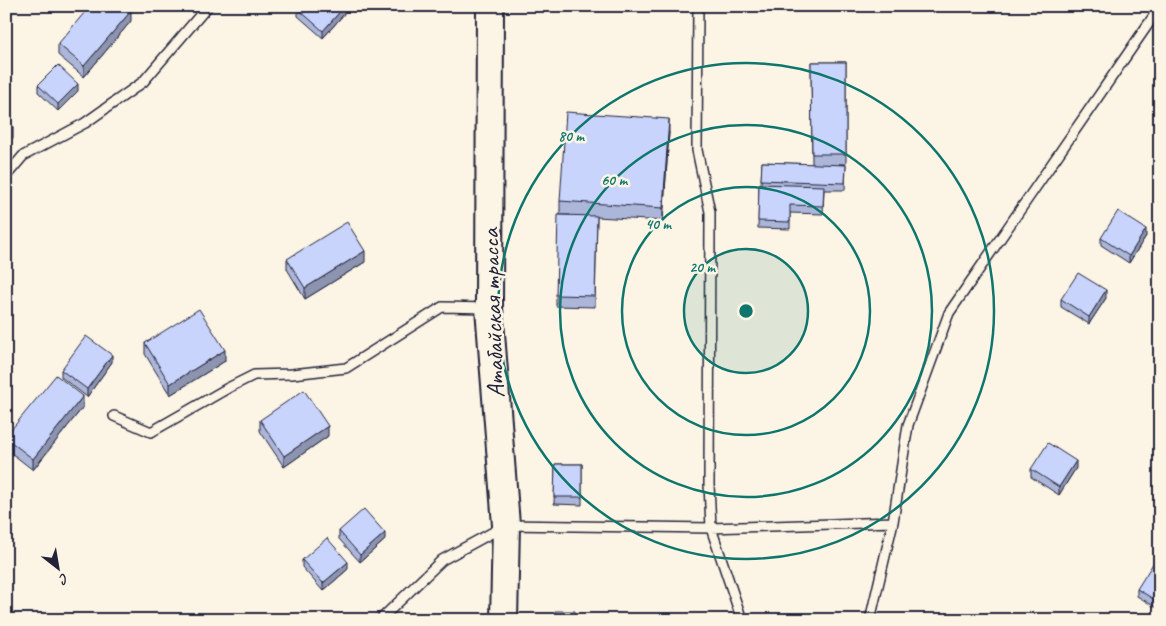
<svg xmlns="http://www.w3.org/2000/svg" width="1166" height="626" font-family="Caveat,sans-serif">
  <rect width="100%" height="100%" fill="#fcf5e5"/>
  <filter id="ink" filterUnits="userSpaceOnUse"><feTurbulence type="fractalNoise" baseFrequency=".02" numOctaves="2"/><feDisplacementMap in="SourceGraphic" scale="10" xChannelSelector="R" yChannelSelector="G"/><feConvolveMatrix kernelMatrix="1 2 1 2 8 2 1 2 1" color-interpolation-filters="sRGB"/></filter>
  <g filter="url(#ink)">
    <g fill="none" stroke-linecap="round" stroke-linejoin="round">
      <g stroke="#22223b" stroke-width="12">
        <path id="lane" d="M698,6L697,150L710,212L709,484L711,528L742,620
          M6,176L23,156L85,123L143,82L208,6
          M114,416L151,432L228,388L254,375L292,374L346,368L442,307L487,308
          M380,620L442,560L506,525L711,528L893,522
          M870,620L893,522L908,425L949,313L1160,7"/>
      </g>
      <g stroke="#22223b" stroke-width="30">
        <path id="secondary" d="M490,6L489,308L506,525L504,620"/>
      </g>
      <use href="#lane" stroke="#fcf5e5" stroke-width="9"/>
      <use href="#secondary" stroke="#fcf5e5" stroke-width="26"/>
    </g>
    <path fill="#acb6d8" stroke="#22223b" d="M298,9L344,14L323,38L298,16Z
      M131,21L84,77L58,55V44Z
      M811,62H846V164H839L846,165L845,190H824L823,214L790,213V229L758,228L759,184H761L762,162L812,164Z
      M38,85L78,91L58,111L38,92Z
      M669,132L663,221L597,217L595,307L556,306V295L570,215H560V201Z
      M1146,236L1129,263L1101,245V238Z
      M287,259L365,262L305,299L287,269Z
      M1106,298L1089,324L1061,307V299Z
      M145,343L225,361L170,395L145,354Z
      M112,362L87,397L61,377V370Z
      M83,407L33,470L6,449V436Z
      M260,420L328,436L284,467L260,431Z
      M555,464H582V505L554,504Z
      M1076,468L1059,495L1031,477V469Z
      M339,531L385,540L360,562L339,539Z
      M302,560L348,569L323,591L302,567Z
      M1160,566V610L1137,596V589Z"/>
    <path fill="#8c94b0" stroke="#22223b" d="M344,7V14L323,38V31Z
      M131,11V21L84,77V66Z
      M78,84V91L58,111V104Z
      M669,119V132L663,221V208Z
      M13,127V138L6,145V135Z
      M1146,229V236L1129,263V256Z
      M365,251V262L305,299V288Z
      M1106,290V298L1089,324V317Z
      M225,350V361L170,395V384Z
      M112,355V362L87,397V389Z
      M83,396V407L33,470V459Z
      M328,426V436L284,467V456Z
      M1076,461V468L1059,495V487Z
      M385,533V540L360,562V555Z
      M348,562V569L323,591V583Z"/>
    <path fill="#c8d4fb" stroke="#22223b" d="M90,6H126L131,11L84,66L58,44Z
      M300,6H343L344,7L323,31L298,9Z
      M811,62H846V154H812Z
      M58,65L78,84L58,104L38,85Z
      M566,112L669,119L663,208L560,201Z
      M6,121L13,127L6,135Z
      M762,162L846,165L845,183L761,180Z
      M759,184L824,186L823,206L790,205V222L758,221Z
      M1118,211L1146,229L1129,256L1101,238Z
      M558,215L597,216L595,296L556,295Z
      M347,222L365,251L305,288L287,259Z
      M1078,273L1106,290L1089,317L1061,299Z
      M199,309L225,350L170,384L145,343Z
      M86,336L112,355L87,389L61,370Z
      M56,375L83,396L33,459L6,438V436Z
      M304,390L328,426L284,456L260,420Z
      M1048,443L1076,461L1059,487L1031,469Z
      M555,464H582V497H554Z
      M364,509L385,533L360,555L339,531Z
      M327,538L348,562L323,583L302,560Z
      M1154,562L1160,566V603L1137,589Z
      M555,611H575V620H555Z"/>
  </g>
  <circle cx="746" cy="311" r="62" fill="#0f766e" fill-opacity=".12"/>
  <g fill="none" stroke="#0f766e" stroke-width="2.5">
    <circle cx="746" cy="311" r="62"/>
    <circle cx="746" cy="311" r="124"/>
    <circle cx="746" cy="311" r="186"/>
    <circle cx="746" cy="311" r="248"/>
  </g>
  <g text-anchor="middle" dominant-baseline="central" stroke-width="5" stroke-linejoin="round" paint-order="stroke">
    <g font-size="25" fill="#22223b" stroke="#fcf5e5">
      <text transform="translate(493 313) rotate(-92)">Атабайская трасса</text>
    </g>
  </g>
  <circle cx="746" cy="311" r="8" fill="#0f766e" stroke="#fcf5e5" stroke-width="2.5"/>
  <g font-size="15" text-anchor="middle" font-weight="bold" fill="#0f766e" stroke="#fcf5e5" stroke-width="5" stroke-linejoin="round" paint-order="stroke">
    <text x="571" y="141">80 m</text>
    <text x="614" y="185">60 m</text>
    <text x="658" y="229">40 m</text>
    <text x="702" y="272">20 m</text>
  </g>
  <rect width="1166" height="626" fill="none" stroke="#fcf5e5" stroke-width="25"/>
  <rect x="12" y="12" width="1141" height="601" fill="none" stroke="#22223b" stroke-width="2" filter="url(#ink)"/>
  <g transform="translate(58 568) rotate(149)" stroke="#fcf5e5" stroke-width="4" paint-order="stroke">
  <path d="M0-4L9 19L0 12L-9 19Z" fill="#22223b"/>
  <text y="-8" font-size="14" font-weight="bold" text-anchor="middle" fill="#22223b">С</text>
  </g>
</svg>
